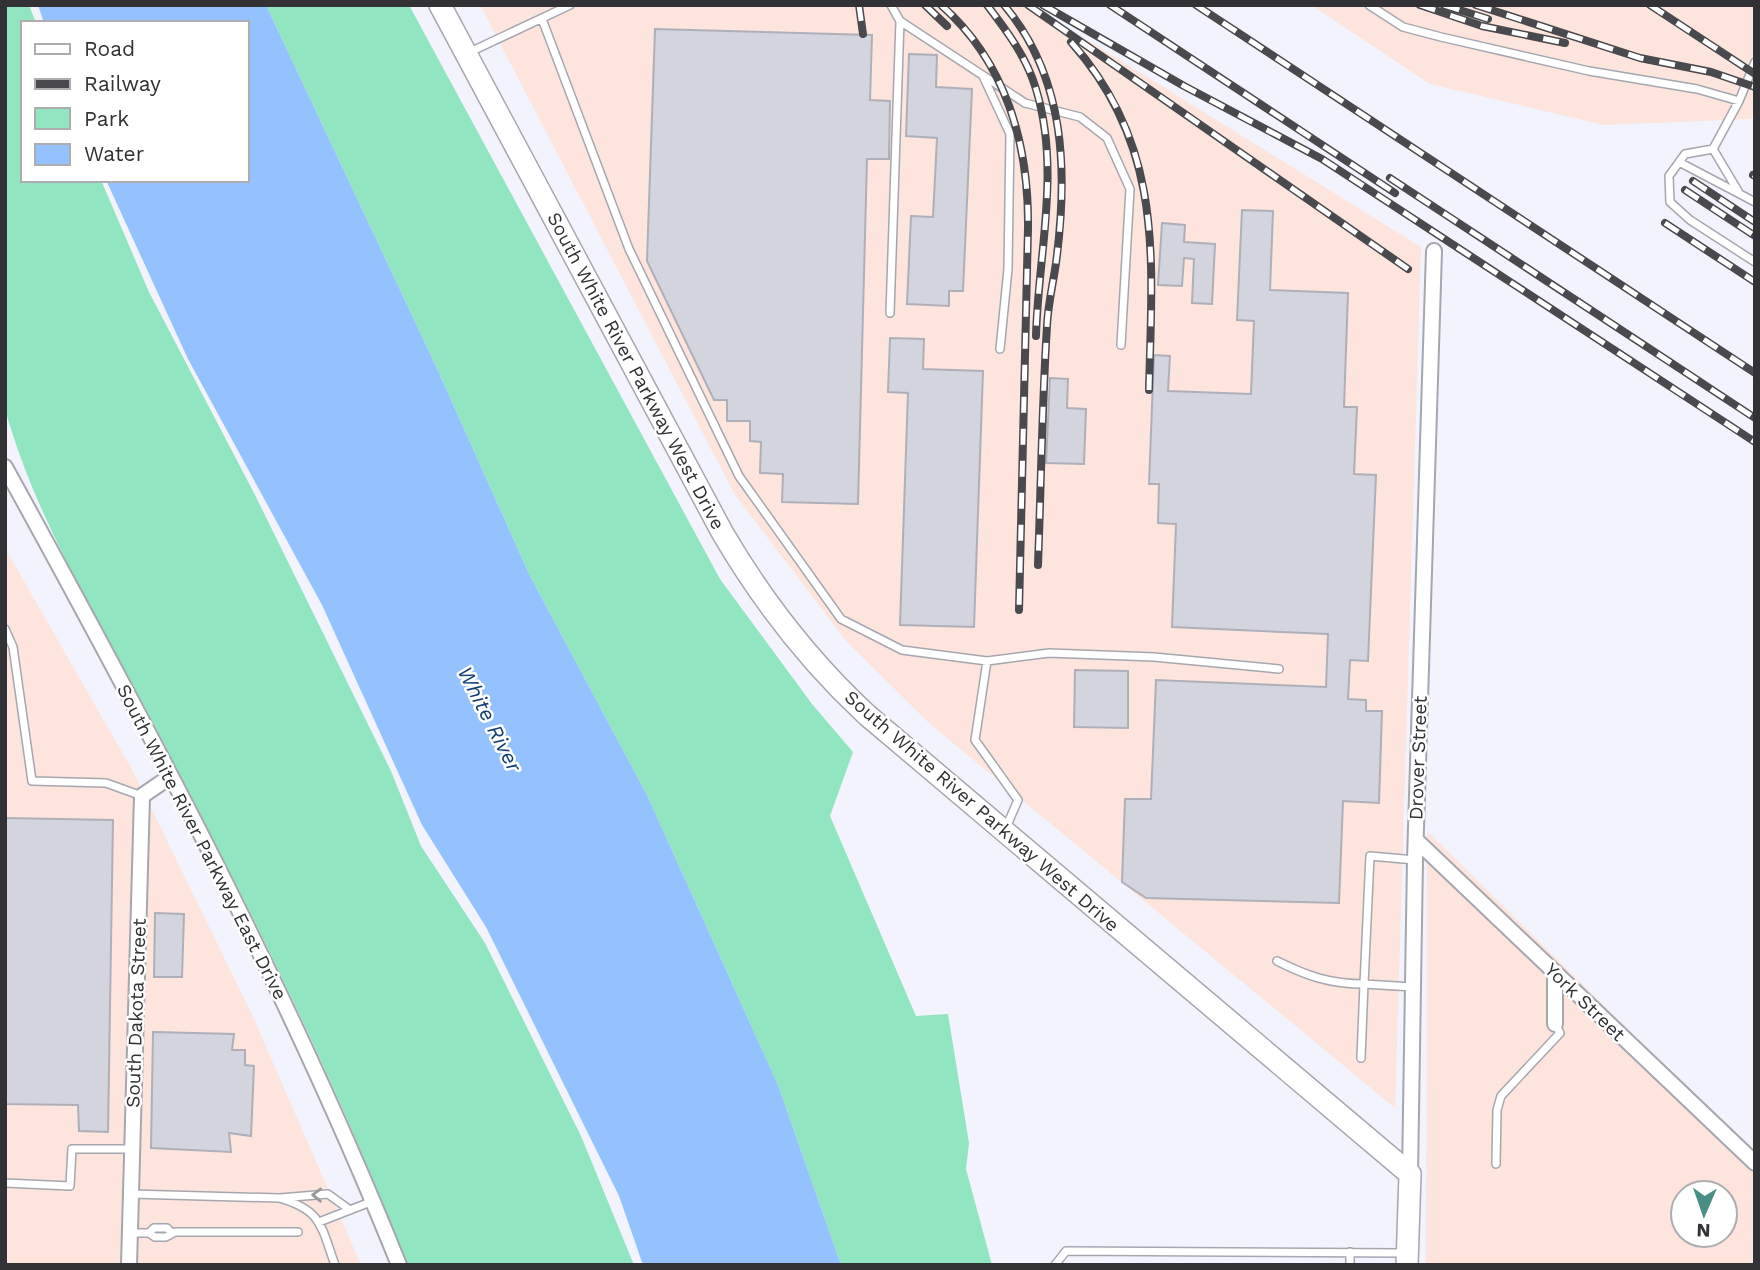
<svg xmlns="http://www.w3.org/2000/svg" width="1760" height="1270" font-family="'Work Sans',sans-serif">
  <rect width="100%" height="100%" fill="#f3f3fd"/>
  <path fill="#fde4dc" fill-rule="evenodd" d="M480,5H1022L1094,44L1421,247L1395,1108L930,724L847,642L735,495Z
    M1311,5H1755V107L1751,119L1604,125L1430,84Z
    M5,548L135,775L254,1019L361,1265H5Z
    M1427,831L1755,1155V1265H1426ZM1683,1193H1725V1235H1683Z"/>
  <path fill="#92e5c1" d="M5,5H29L36,23H23V180H101L149,292L255,495L391,771L421,846L485,943L581,1136L634,1265H407C337,1081 247,903 156,728C101,622 38,526 5,409Z
    M266,5H409L720,579L812,704L853,752L830,816L916,1016L948,1014L969,1143L966,1169L992,1265H841L778,1085L647,795L530,576L434,362Z"/>
  <path fill="#93c2ff" d="M38,5H266L434,362L530,576L647,795L778,1085L841,1265H643L619,1196L486,927L422,825L322,605L188,359L106,180H247V23H44Z"/>
  <path fill="#d4d4de" stroke="#afafb9" stroke-width="2" d="M655,29L872,35L870,100L890,101L889,159H867L858,504L782,502L783,474L760,473L761,442L750,441V421H727V400H714L647,261Z
    M909,54L937,55L936,87L972,89L963,291H949V306L907,304L911,216L933,217L937,138L906,136Z
    M1242,210L1273,211L1270,290L1348,293L1344,407H1357L1354,474L1376,475L1368,661L1350,660L1348,699L1366,700V711H1382L1379,803L1343,801L1339,903L1146,898L1122,882L1125,799H1151L1156,680L1326,687L1328,634L1172,627L1176,524L1158,523L1159,484H1149L1154,355L1170,356L1168,391L1251,394L1254,321L1237,320Z
    M1162,223L1185,225L1184,242L1215,244L1212,304L1192,303L1194,259L1184,258L1182,286L1158,285Z
    M890,338L924,339L923,369L983,371L974,627L900,625L908,393L888,392Z
    M1050,378L1068,379L1067,408L1086,409L1084,464L1046,463Z
    M1075,670L1128,671V728L1074,727Z
    M5,818L113,820L108,1132L79,1131L78,1105L5,1104Z
    M155,913L184,914L182,977H154Z
    M153,1032L234,1034L232,1050H245V1065L254,1066L251,1136L229,1133L231,1152L151,1148Z"/>
  <g fill="none" stroke-linecap="round" stroke-linejoin="round">
    <g stroke="#a6a6af" stroke-width="10">
      <path id="lane" d="M891,5L900,21L1025,103L1080,117L1107,138L1130,189L1121,345
        M1369,5L1403,27L1441,37L1589,71L1697,89L1739,101
        M542,19L629,249L739,476L841,619L902,650L987,661L975,740L1018,800L1005,830
        M470,52L570,5
        M1755,62L1739,101L1713,149L1685,154L1669,176L1670,202L1690,220L1755,262
        M983,76L1010,134L1008,269L1000,349
        M1713,149L1738,191
        M1679,162L1755,202
        M890,313L900,21
        M5,629L13,647L32,781L106,783L142,796
        M987,661L1049,653L1154,657L1279,669
        M1277,961C1307,976 1330,984 1364,984L1361,1058
        M1413,987L1364,984L1370,856L1415,860
        M1496,1164L1497,1110L1501,1096L1560,1033L1555,1024
        M5,1183L70,1186L72,1149H132
        M131,1194L279,1198C322,1210 321,1226 335,1265
        M280,1198L328,1194L350,1210
        M319,1222L373,1201
        M131,1233H149L155,1237H166L175,1232H298
        M149,1233L154,1228H167L171,1232
        M1350,1252V1265
        M1055,1265L1066,1251L1404,1253"/>
    </g>
    <g stroke="#a6a6af" stroke-width="18">
      <path id="street" d="M5,467C148,727 288,989 399,1265
        M1416,840L1755,1163
        M1555,972V1024
        M1410,1174L1415,860L1434,251
        M129,1265L142,796L171,776"/>
    </g>
    <g stroke="#a6a6af" stroke-width="24">
      <path id="secondary" d="M440,5L722,532C761,599 810,662 867,715L1410,1174L1407,1265"/>
    </g>
    <use href="#lane" stroke="#fff" stroke-width="7"/>
    <use href="#street" stroke="#fff" stroke-width="14"/>
    <use href="#secondary" stroke="#fff" stroke-width="21"/>
    <g stroke="#49494e" stroke-width="8">
      <path id="rail" d="M859,5L863,34
        M925,5L947,26
        M941,5C1006,62 1029,144 1028,228L1019,610
        M987,5C1007,31 1027,58 1036,89C1061,171 1038,254 1036,336
        M1004,5C1066,78 1068,172 1056,263C1053,284 1048,304 1047,326C1042,405 1041,485 1038,565
        M1028,5L1408,269
        M1043,5L1184,86L1322,159L1755,442
        M1110,5L1395,193
        M1196,5L1755,373
        M1420,5L1482,26L1565,43
        M1444,5L1488,19
        M1476,5L1640,58L1711,72L1755,87
        M1650,5L1755,74
        M1071,42C1165,147 1152,260 1149,390
        M1753,175L1755,176
        M1390,178L1755,418
        M1693,181L1755,222
        M1685,190L1755,236
        M1665,223L1755,282"/>
    </g>
    <use href="#rail" stroke="#fff" stroke-width="5" stroke-dasharray="16" stroke-linecap="butt"/>
  </g>
  <defs><path id="oneway-chevron" d="M-2-3.5L2.5 0L-2 3.5" fill="none" stroke-width="1.6" stroke-linecap="round" stroke-linejoin="round" transform="scale(1.75)"/></defs>
  <use stroke="#98989a" href="#oneway-chevron" transform="translate(317 1195) rotate(-179)"/>
  <g text-anchor="middle" dominant-baseline="central" stroke-width="5" stroke-linejoin="round" paint-order="stroke">
    <g font-size="19" fill="#323236" stroke="#fff">
      <text transform="translate(636 371) rotate(62)">South White River Parkway West Drive</text>
      <text transform="translate(1418 758) rotate(-88)">Drover Street</text>
      <text transform="translate(982 811) rotate(41)">South White River Parkway West Drive</text>
      <text transform="translate(202 842) rotate(63)">South White River Parkway East Drive</text>
      <text transform="translate(1585 1002) rotate(44)">York Street</text>
      <text transform="translate(136 1013) rotate(-88)">South Dakota Street</text>
    </g>
    <g font-size="21" font-style="italic" fill="#113f74" stroke="#fff">
      <text transform="translate(490 719) rotate(63)">White River</text>
    </g>
  </g>
  <rect width="1760" height="1270" fill="none" stroke="#323236" stroke-width="14"/>
  <rect x="21" y="21" width="228" height="161" fill="#ffffff" stroke="#adadaf" stroke-width="2"/>
  <rect x="35" y="44" width="35" height="10" fill="#ffffff" stroke="#adadaf" stroke-width="2"/>
  <text x="84" y="56" font-size="21" fill="#323236">Road</text>
  <rect x="35" y="79" width="35" height="10" fill="#49494e" stroke="#adadaf" stroke-width="2"/>
  <text x="84" y="91" font-size="21" fill="#323236">Railway</text>
  <rect x="35" y="108" width="35" height="21" fill="#92e5c1" stroke="#adadaf" stroke-width="2"/>
  <text x="84" y="126" font-size="21" fill="#323236">Park</text>
  <rect x="35" y="144" width="35" height="21" fill="#93c2ff" stroke="#adadaf" stroke-width="2"/>
  <text x="84" y="161" font-size="21" fill="#323236">Water</text>
  <g transform="translate(1704 1214) rotate(182)"><circle r="33" fill="#ffffff" stroke="#adadaf" stroke-width="2"/>
  <path d="M0-5L12 26L0 18L-12 26Z" fill="#488e85"/>
  <text y="-10" font-size="19" font-weight="bold" text-anchor="middle" fill="#323236">N</text>
  </g>
</svg>
